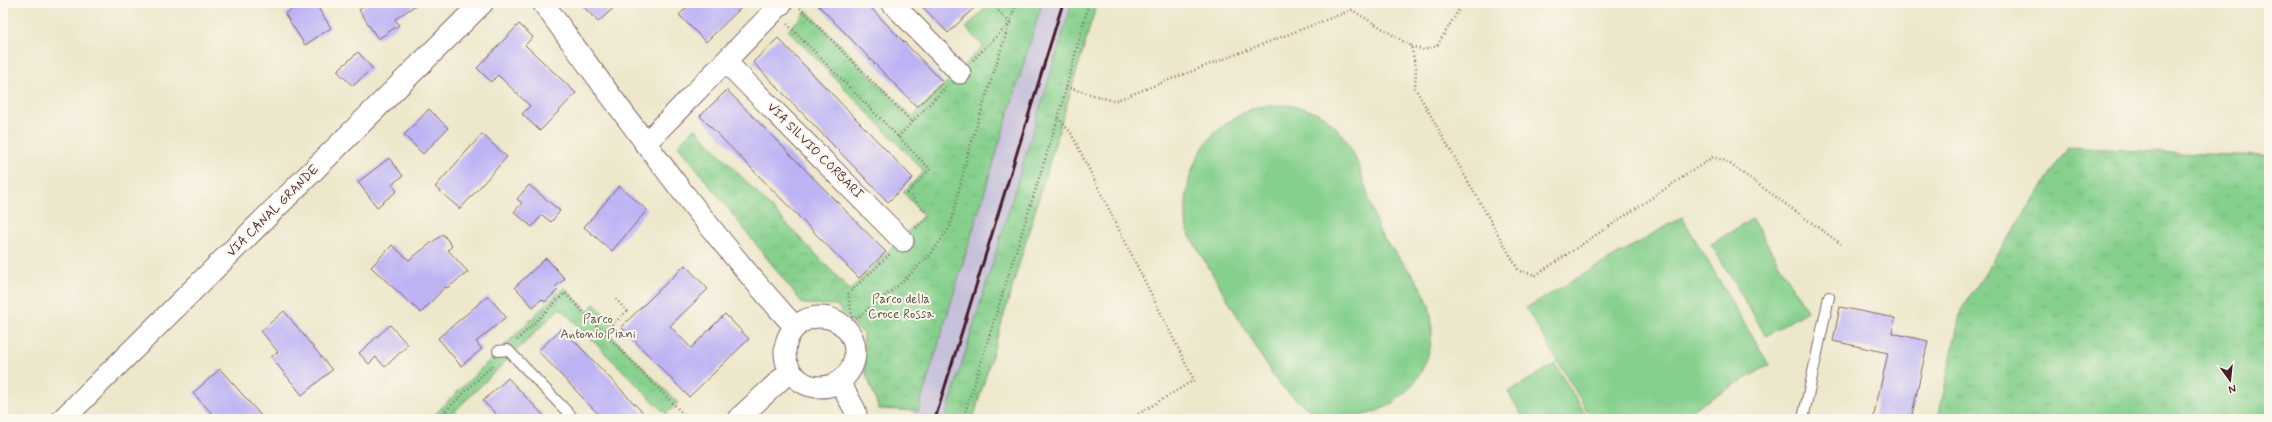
<svg xmlns="http://www.w3.org/2000/svg" width="2272" height="422" font-family="Mynerve,sans-serif">
  <defs>
    <pattern id="grass-tufts" width="24" height="20" patternUnits="userSpaceOnUse"><rect width="24" height="20" fill="#86d08d"/><path d="M3 7l-1-3M5 7V3M7 7l1-3M15 17l-1-3M17 17v-4M19 17l1-3" fill="none" stroke="#75b27a"/></pattern>
    <pattern id="park-crowns" width="20" height="18" patternUnits="userSpaceOnUse"><rect width="20" height="18" fill="#86d08d"/><path d="M2 6a3 3 0 1 1 6 0M12 15a3 3 0 1 1 6 0" fill="none" stroke="#75b27a"/></pattern>
  </defs>
  <rect width="100%" height="100%" fill="#fbf7ec"/>
  <filter id="ink" filterUnits="userSpaceOnUse"><feTurbulence type="fractalNoise" baseFrequency=".025" numOctaves="2"/><feDisplacementMap in="SourceGraphic" scale="8" xChannelSelector="R" yChannelSelector="G"/><feConvolveMatrix kernelMatrix="1 2 1 2 8 2 1 2 1" color-interpolation-filters="sRGB"/></filter>
  <filter id="wash" filterUnits="userSpaceOnUse"><feTurbulence type="fractalNoise" baseFrequency=".012" numOctaves="4" result="noise"/><feDisplacementMap in="SourceGraphic" scale="16" xChannelSelector="R" yChannelSelector="G"/><feGaussianBlur stdDeviation="0.9" result="paint"/><feColorMatrix in="noise" values="0 0 0 0 0 0 0 0 0 0 0 0 0 0 0 0 0 1.4 0 .05"/><feComposite in="paint" operator="in"/></filter>
  <g filter="url(#wash)">
    <rect width="100%" height="100%" fill="#ede7cb"/>
    <path fill="#c6c0da" d="M1040,3H1072L945,419H912Z"/>
    <path fill="url(#grass-tufts)" stroke="#68785c" d="M1072,3H1097L973,419H945Z
      M2068,147L2174,153L2269,156V419H1938L1961,310Z"/>
    <path fill="url(#park-crowns)" stroke="#68785c" d="M985,3H1042L918,411L879,409L865,371L863,334L836,305L803,304L678,145L695,128L850,290L924,215L903,192L924,171L788,30L807,11L912,117L983,46L966,28L987,6Z
      M564,287L588,312L594,304L617,326L610,334L678,403L666,414L560,308L455,411L463,419H430Z"/>
    <path fill="#86d08d" stroke="#68785c" d="M1289,105C1299,108 1314,110 1323,116C1361,144 1364,190 1379,231C1382,238 1388,244 1393,250C1408,269 1427,290 1431,315C1439,369 1398,418 1343,417C1337,417 1328,418 1322,416C1303,408 1289,394 1275,379L1187,231C1181,176 1199,131 1252,109C1262,105 1278,106 1289,105Z
      M1682,217L1769,365L1676,419H1592L1526,308Z
      M1752,219L1807,311L1766,336L1711,244Z
      M1555,364L1588,419H1524L1508,392Z"/>
    <g id="blocks">
      <path fill="#bdb3f4" d="M302,3H315L331,28L305,45L285,14Z
        M369,3H419L395,19L399,25L378,39L359,10Z
        M580,3H619L598,22Z
        M691,3H746L706,42L679,15Z
        M816,3H866L943,82L917,107Z
        M919,3H979L948,33Z
        M519,24L533,37L525,45L576,93L540,131L522,114L530,106L498,75L491,82L477,68Z
        M778,38L913,178L888,202L753,62Z
        M358,52L372,68L353,86L337,71Z
        M727,90L886,252L859,278L700,116Z
        M429,109L448,128L423,154L404,135Z
        M482,134L507,157L460,209L435,187Z
        M389,158L403,176L392,184L397,191L377,207L358,182Z
        M529,185L560,211L551,222L542,215L532,227L514,212L522,203L517,199Z
        M619,186L647,210L612,251L584,227Z
        M443,234L452,246L448,250L468,272L447,288L445,287L421,313L371,267L392,245L409,260Z
        M546,258L565,279L555,287L558,290L545,302L542,299L533,307L515,287Z
        M685,265L708,289L670,326L691,348L725,314L749,339L689,397L621,327Z
        M488,296L506,317L476,342L482,349L461,366L438,338Z
        M1840,307L1895,318L1892,333L1928,341L1911,419H1873L1888,353L1833,341Z
        M284,311L332,370L302,395L271,357L278,352L261,331Z
        M390,325L408,345L385,367L376,357L369,364L359,353Z
        M562,328L649,419H603L538,351Z
        M220,369L264,419H217L193,393Z
        M508,378L547,419H501L483,401Z"/>
    </g>
  </g>
  <g filter="url(#ink)">
    <use href="#blocks" fill-opacity="0" stroke="#836563" stroke-width="1"/>
    <g fill="none" stroke-linecap="round" stroke-linejoin="round">
      <g stroke="#836563" stroke-width="12">
        <path id="service" d="M498,351L508,350L574,419
          M1803,419L1829,297"/>
      </g>
      <g stroke="#836563" stroke-width="23">
        <path id="minor" d="M543,3C624,114 703,226 795,327
          M892,3L960,73
          M726,62L903,241
          M645,144L782,3
          M785 352a35 35 0 1 1 70 0a35 35 0 1 1-70 0Z
          M839,381L855,410L857,419
          M738,419L790,371"/>
      </g>
      <g stroke="#836563" stroke-width="24">
        <path id="primary" d="M63,419L482,3"/>
      </g>
      <path stroke="#836563" stroke-width="2.5" stroke-dasharray="1 3" stroke-linecap="butt" d="M800,8L912,122L947,86
        M787,24L930,169L908,193L929,216L916,228
        M1411,46L1424,50L1437,46L1463,3
        M973,60L1010,23L991,3
        M1066,87L1114,101L1352,10L1411,46L1416,68L1415,88L1519,271L1536,275L1713,157L1726,161L1841,244
        M1058,118L1071,133L1194,380L1130,419
        M898,137L912,122
        M853,321L899,285L930,255L950,227L969,149L1016,3
        M603,333L627,311L615,298
        M850,333L853,321L848,294L890,254
        M517,340L565,293L688,419
        M444,412L450,419
        M437,419L494,364
        M963,419L1058,118L1089,3"/>
      <use href="#service" stroke="#fff" stroke-width="10"/>
      <use href="#minor" stroke="#fff" stroke-width="21"/>
      <use href="#primary" stroke="#fff" stroke-width="22"/>
      <path stroke="#4a1f2b" stroke-width="3" d="M935,419L1063,3"/>
    </g>
  </g>
  <g text-anchor="middle" dominant-baseline="central" stroke-width="4" stroke-linejoin="round" paint-order="stroke">
    <g font-size="13" fill="#4a1f2b" stroke="#fbf7ec">
      <text transform="translate(815 151) rotate(45)">VIA SILVIO CORBARI</text>
      <text transform="translate(273 211) rotate(-45)">VIA CANAL GRANDE</text>
    </g>
    <g font-size="13" fill="#5c5448" stroke="#fbf7ec">
      <text x="901" y="299">Parco della<tspan x="901" dy="15">Croce Rossa</tspan></text>
      <text x="598" y="319">Parco<tspan x="598" dy="15">Antonio Piani</tspan></text>
    </g>
  </g>
  <rect width="2272" height="422" fill="none" stroke="#fbf7ec" stroke-width="16"/>
  <g transform="translate(2230 380) rotate(165)" stroke="#fbf7ec" stroke-width="3" paint-order="stroke">
  <path d="M0-3L7 15L0 10L-7 15Z" fill="#4a1f2b"/>
  <text y="-6" font-size="11" font-weight="bold" text-anchor="middle" fill="#4a1f2b">N</text>
  </g>
</svg>
